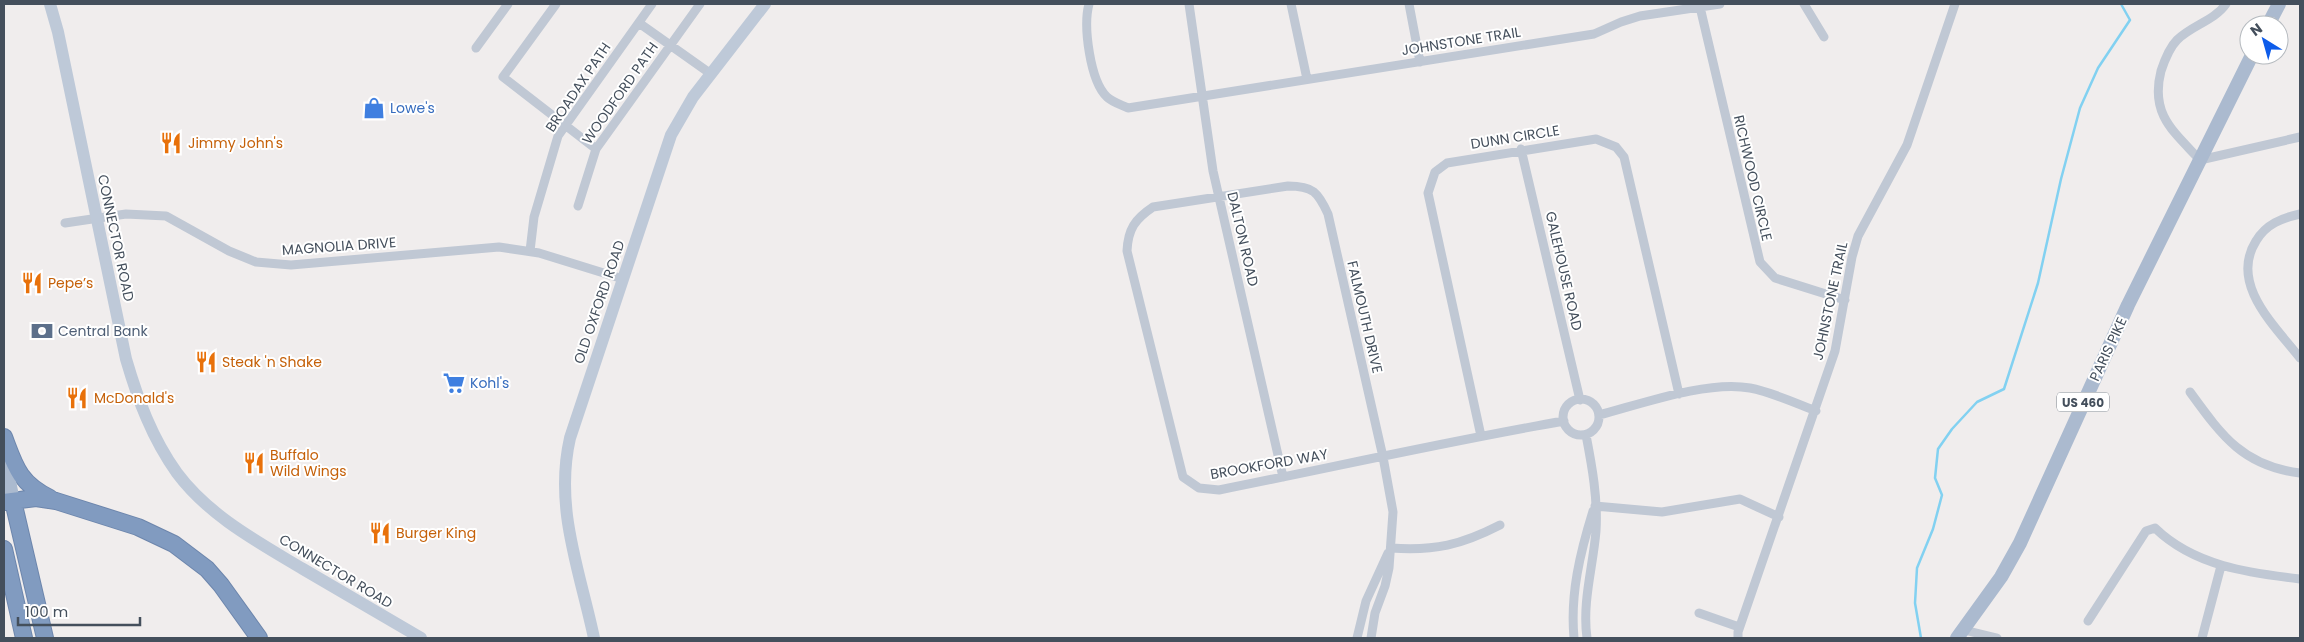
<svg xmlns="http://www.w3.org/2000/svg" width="2304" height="642" font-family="Poppins,sans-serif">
  <rect width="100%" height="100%" fill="#f0eded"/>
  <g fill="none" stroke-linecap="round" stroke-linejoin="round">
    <path stroke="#82d1f1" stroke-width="2.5" d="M1921,638L1915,603L1917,568L1933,529L1942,495L1935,478L1938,449L1952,429L1977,402L2004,389L2038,283L2061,179L2080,108L2098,68L2130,20L2121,4"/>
    <g stroke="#6d86ac" stroke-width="18">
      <path id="highway" d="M4,437C15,466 19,483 50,498
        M13,501L45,638
        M4,502L36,498L56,501L138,527L174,544L207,569L221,585L259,638
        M4,549L24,638"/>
    </g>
    <path stroke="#c0c8d4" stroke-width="9" d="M556,4L503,77L596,149
      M1089,4C1083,26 1090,81 1107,97C1112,102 1122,105 1128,108L1594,34L1621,22L1640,16L1720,4
      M1189,4L1213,171L1283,477
      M1291,4L1307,79
      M1409,4L1420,62
      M1804,4L1824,37
      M2226,4C2214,21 2192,25 2177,40C2170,47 2164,62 2161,71C2150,114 2173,131 2200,160L2300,137
      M1700,7L1760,262L1775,278L1845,300
      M639,23L711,74
      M476,48L508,4
      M1521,149L1580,400
      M578,206L596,149L700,4
      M2300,214C2282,218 2266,224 2256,241C2229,284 2275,326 2300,358
      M65,223L126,214L166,216L229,251L256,262L291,265L499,247L539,253L623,279
      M530,251L534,217L558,136L652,4
      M2190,392C2222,436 2243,466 2300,473
      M1563 417a18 18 0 1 1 36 0a18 18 0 1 1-36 0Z
      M1599,415C1641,404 1708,380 1750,388C1772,392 1795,403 1816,411
      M1586,435C1592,466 1598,499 1596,531C1593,567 1582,602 1587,638
      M1481,436L1428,193L1435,172L1447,163L1596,139L1616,147L1624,157L1679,394
      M1595,506L1662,512L1740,499L1779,517
      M1391,548C1435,551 1461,545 1500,525
      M1699,613L1739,627
      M2088,621L2146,531L2155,528C2194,566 2249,573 2300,579
      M1964,630L1997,638
      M1357,638L1366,601L1388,553
      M1371,638L1375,613L1385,586L1389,568L1393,512L1383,457L1328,214C1318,192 1313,186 1288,186L1153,207C1135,219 1128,229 1127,251L1183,477L1199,488L1219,490C1334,467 1449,441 1564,421
      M1574,638C1570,594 1580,553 1593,511
      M1738,638V632L1835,351L1852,257L1858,236L1907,145L1955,4
      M2202,638L2221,566"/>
    <path stroke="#bec9d8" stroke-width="12" d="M50,4L58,32L126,359C138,400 152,438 177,473C209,516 258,542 303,569C342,592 382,615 421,638
      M594,638C580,571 554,508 570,438L671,135L693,97L765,4"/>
    <path stroke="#abbacf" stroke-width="14" d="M2268,25L2279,4
      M4,456L13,501
      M1957,638L2001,577L2020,543L2128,305L2252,55"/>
    <use href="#highway" stroke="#819bc0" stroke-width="16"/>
  </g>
  <defs>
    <g id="shop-bare" transform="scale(1.725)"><path d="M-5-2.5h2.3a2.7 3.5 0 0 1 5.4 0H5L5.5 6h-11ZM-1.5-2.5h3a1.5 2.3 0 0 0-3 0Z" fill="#3f7fe0" stroke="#fff" stroke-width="2.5" paint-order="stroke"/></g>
    <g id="restaurant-bare" transform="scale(1.725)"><path d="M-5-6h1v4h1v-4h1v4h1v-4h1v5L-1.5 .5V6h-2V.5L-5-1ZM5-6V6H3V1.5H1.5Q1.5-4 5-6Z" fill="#e8710a" stroke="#fff" stroke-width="2.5" paint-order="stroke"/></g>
    <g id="bank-bare" transform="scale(1.725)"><path d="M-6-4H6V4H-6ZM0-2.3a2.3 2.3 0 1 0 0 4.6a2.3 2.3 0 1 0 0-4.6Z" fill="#5c6f8a" stroke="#fff" stroke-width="2.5" paint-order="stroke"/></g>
    <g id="supermarket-bare" transform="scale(1.725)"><path d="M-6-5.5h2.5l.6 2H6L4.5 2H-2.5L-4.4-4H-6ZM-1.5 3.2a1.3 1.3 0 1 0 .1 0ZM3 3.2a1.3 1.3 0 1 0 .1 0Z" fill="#3f7fe0" stroke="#fff" stroke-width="2.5" paint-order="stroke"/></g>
  </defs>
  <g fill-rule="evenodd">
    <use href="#shop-bare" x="374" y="108"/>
    <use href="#restaurant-bare" x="171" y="143"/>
    <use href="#restaurant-bare" x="32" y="283"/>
    <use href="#bank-bare" x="42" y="331"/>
    <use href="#restaurant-bare" x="206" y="362"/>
    <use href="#supermarket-bare" x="454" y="383"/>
    <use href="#restaurant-bare" x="77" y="398"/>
    <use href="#restaurant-bare" x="254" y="463"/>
    <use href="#restaurant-bare" x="380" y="533"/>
  </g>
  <g text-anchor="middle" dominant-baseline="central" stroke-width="4" stroke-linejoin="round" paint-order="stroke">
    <rect fill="#fff" stroke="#7c848d" stroke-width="1" x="2057" y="392.5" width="52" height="19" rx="4"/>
    <g font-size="12" font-weight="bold" fill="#444f5c">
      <text x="2083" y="402">US 460</text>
    </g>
    <g font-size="14" fill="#444f5c" stroke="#fff">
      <text transform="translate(1461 41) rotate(-9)">JOHNSTONE TRAIL</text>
      <text transform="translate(578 87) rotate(-56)">BROADAX PATH</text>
      <text transform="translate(620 93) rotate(-55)">WOODFORD PATH</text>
      <text transform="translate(1515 137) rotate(-9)">DUNN CIRCLE</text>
      <text transform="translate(1753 178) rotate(77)">RICHWOOD CIRCLE</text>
      <text transform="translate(116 238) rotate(78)">CONNECTOR ROAD</text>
      <text transform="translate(1243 239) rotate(77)">DALTON ROAD</text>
      <text transform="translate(339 246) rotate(-4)">MAGNOLIA DRIVE</text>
      <text transform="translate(1564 271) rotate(77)">GALEHOUSE ROAD</text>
      <text transform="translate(1830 301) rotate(-78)">JOHNSTONE TRAIL</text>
      <text transform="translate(599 302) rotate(-71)">OLD OXFORD ROAD</text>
      <text transform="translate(1365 317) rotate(77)">FALMOUTH DRIVE</text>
      <text transform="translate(2108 349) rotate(-65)">PARIS PIKE</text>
      <text transform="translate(1269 464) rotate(-10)">BROOKFORD WAY</text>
      <text transform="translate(336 571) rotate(31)">CONNECTOR ROAD</text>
    </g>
    <g font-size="14" fill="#366cbe" stroke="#fff" text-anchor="start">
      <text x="390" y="108">Lowe's</text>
      <text x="470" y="383">Kohl's</text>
    </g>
    <g font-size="14" fill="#c56008" stroke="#fff" text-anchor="start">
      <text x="188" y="143">Jimmy John's</text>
      <text x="48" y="283">Pepe’s</text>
      <text x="222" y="362">Steak 'n Shake</text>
      <text x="94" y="398">McDonald's</text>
      <text x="270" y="455">Buffalo<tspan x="270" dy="16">Wild Wings</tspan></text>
      <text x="396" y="533">Burger King</text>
    </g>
    <g font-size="14" fill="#4e5e75" stroke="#fff" text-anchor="start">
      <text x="58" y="331">Central Bank</text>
    </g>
  </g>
  <rect width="2304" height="642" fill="none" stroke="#444f5c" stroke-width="10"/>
  <g transform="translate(2264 40) rotate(323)"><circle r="24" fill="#ffffff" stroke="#b4b9be"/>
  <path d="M0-4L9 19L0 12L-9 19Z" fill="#0d5cea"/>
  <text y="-8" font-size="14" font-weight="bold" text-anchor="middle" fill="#444f5c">N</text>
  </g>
  <path d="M18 617v8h122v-8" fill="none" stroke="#444f5c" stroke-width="2.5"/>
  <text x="25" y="617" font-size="15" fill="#444f5c" stroke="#ffffff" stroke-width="4" paint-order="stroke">100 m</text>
</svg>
